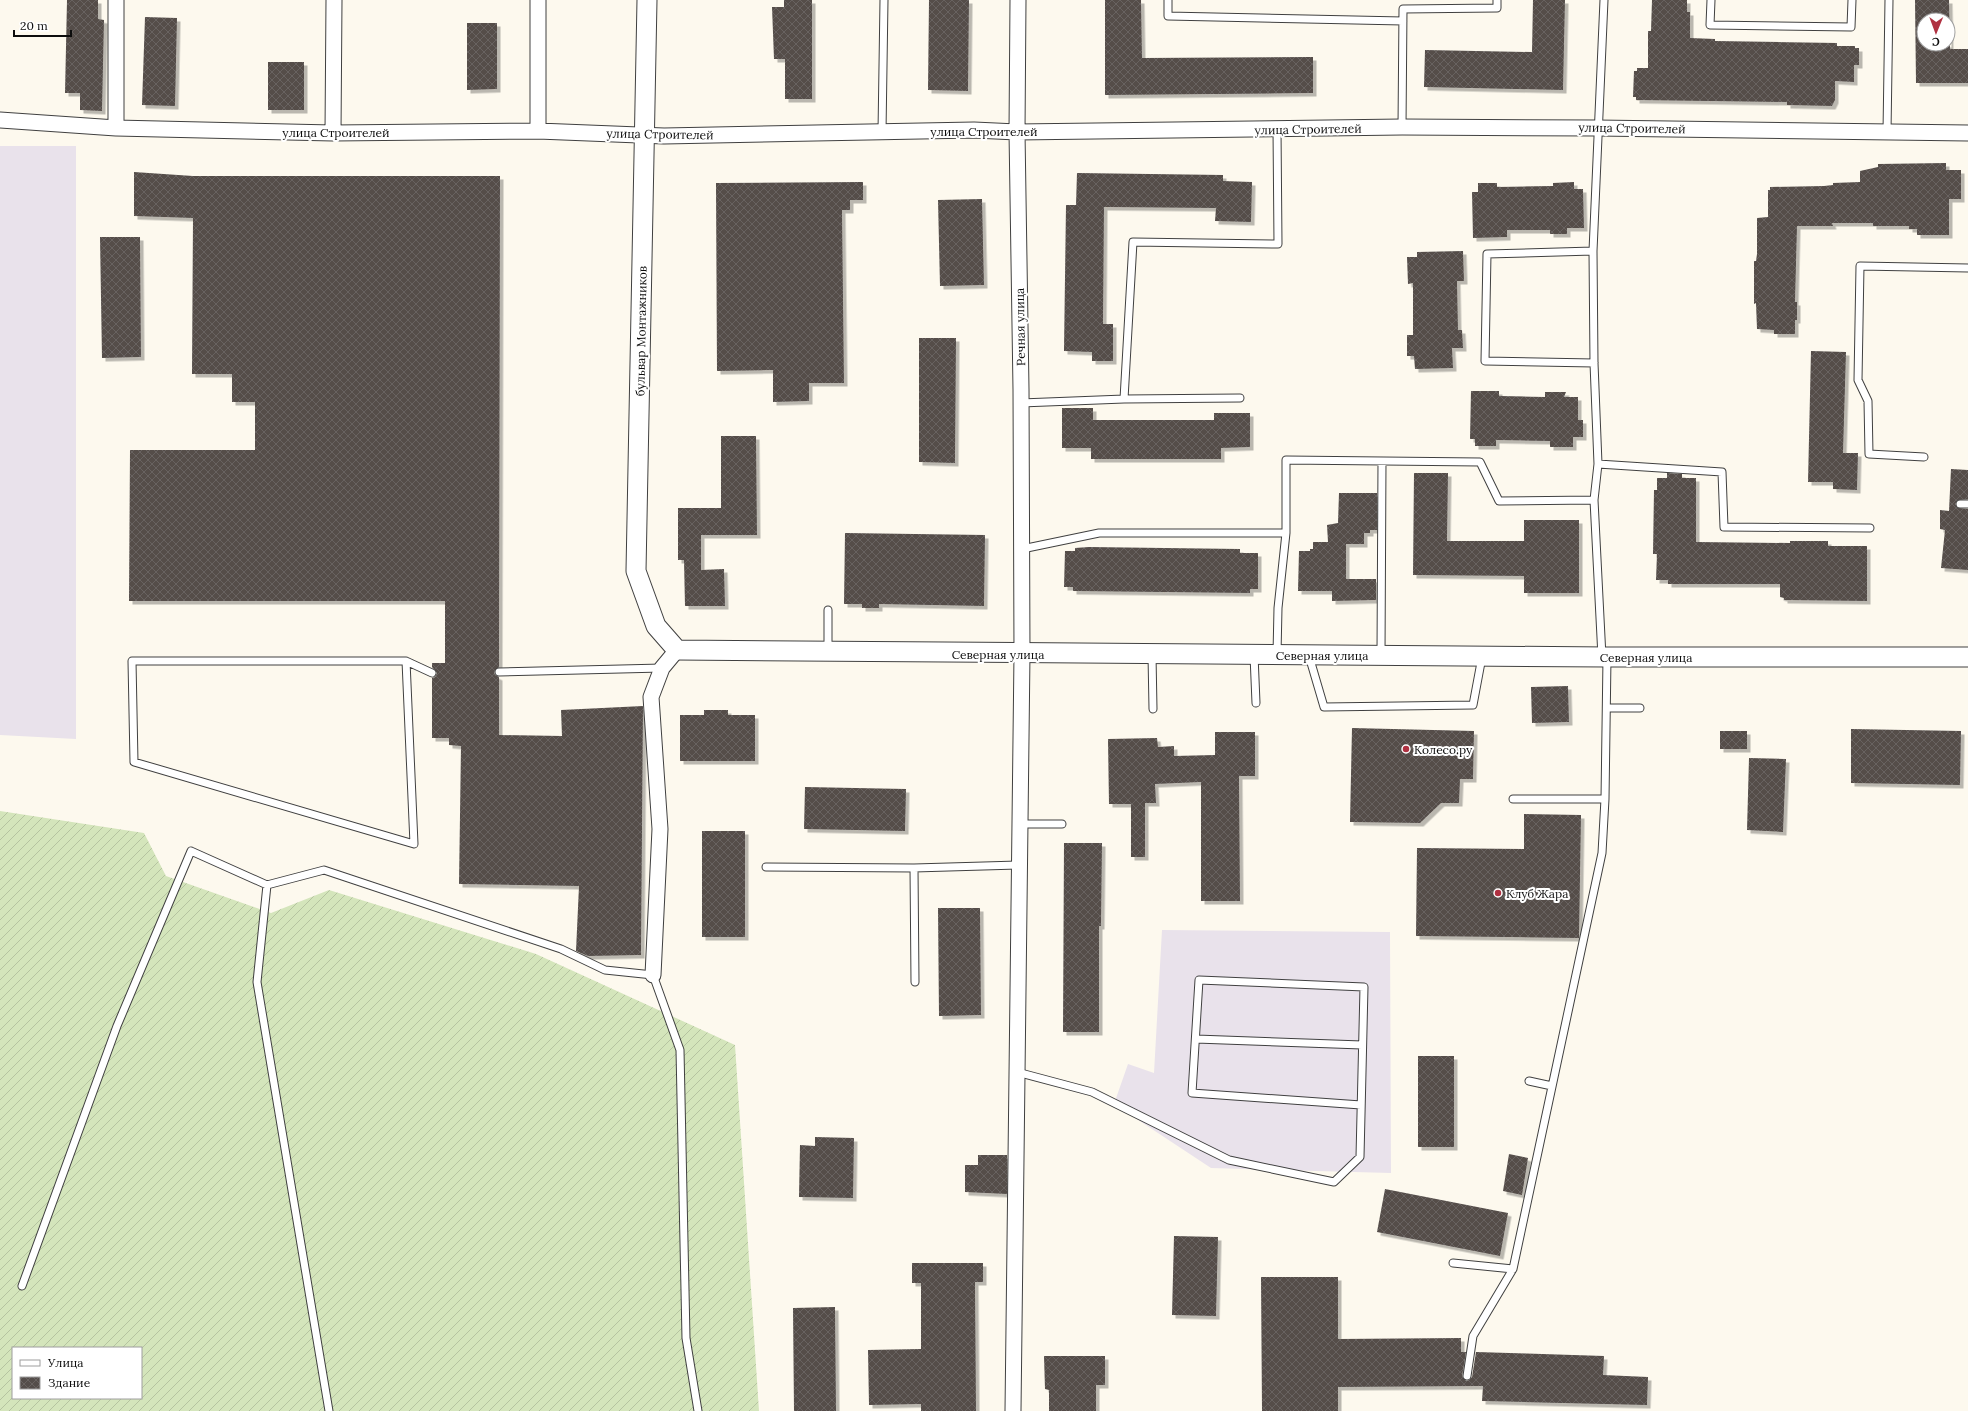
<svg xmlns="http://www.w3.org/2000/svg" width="1968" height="1411" font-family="Lora,serif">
  <defs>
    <pattern id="garden-furrows" width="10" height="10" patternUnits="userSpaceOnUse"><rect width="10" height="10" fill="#d4e5bb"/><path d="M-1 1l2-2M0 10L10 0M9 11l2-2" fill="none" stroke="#b5c3a0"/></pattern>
    <pattern id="building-cross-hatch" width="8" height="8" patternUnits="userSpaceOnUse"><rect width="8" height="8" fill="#544d4a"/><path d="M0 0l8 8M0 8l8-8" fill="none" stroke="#686260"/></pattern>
    <filter id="shadow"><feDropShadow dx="3.5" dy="3.5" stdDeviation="0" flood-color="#0004"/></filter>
  </defs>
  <rect width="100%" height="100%" fill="#fdf9ee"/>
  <path fill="#e9e2eb" d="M0,146H76V739L0,735Z
    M1162,930L1390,932L1391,1173L1211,1168L1114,1104L1128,1064L1154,1073Z"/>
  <path fill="url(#garden-furrows)" fill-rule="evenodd" d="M0,811L144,833L166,876L271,913L329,890L536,954L735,1045L759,1411H0ZM13,1348H141V1398H13Z"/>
  <path fill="url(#building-cross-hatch)" fill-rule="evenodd" filter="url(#shadow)" d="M67,0H98V19L104,20L102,111L80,110V93H65Z
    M784,0H812V99H785V59H774L772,7H784Z
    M929,0H969L968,91L928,90Z
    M1105,0H1141L1142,58L1313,57V93L1105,95Z
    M1533,0H1565L1563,90L1424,87L1425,50L1532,52Z
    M1652,0H1687V12H1690V38L1715,39V41L1837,43V46H1855V48H1859V65H1854V82L1835,81V100L1832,106L1787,105V102L1636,100V97H1633L1634,71H1637V68H1648V31H1651Z
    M1915,0H1949L1950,49H1968V83H1916ZM1924,20H1948V44H1924Z
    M145,17L177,18L175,106L142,105Z
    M467,23H497V89L467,90Z
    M268,62H304V110H268Z
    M1946,163V170H1961V199H1949V235H1917V229H1909V226H1873V223H1832L1833,226H1797L1795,302H1797V320H1795V334H1774V330L1757,329L1756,303L1754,304V261H1756L1757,254V218L1768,217V190H1770V187L1824,186L1833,185V183L1860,182V171L1878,167V164Z
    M134,172L193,176H500L499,667L494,672L495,675L499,677V735L562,736L561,710L643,706L641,955L588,956L576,951L579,886L459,884L461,746L449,745V738H432V678L435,677L437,673L432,667V663H445V601H129L130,450H255V402H232V374H192L193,218L134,216Z
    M1077,173L1223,175V181L1252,182L1251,222L1215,221L1216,208L1104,207L1103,324H1113V361H1092V352L1064,351L1066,205H1076Z
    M863,182V200H850V210H842L844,383H809V401L773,402V370L717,371L716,183Z
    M1574,182V189H1583L1584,228H1567V234H1550V230H1507V237L1473,238L1472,192H1478V183H1497V187L1553,186V183Z
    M982,199L984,285L940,286L938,200Z
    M100,237H140L141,357L102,358Z
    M1463,251L1464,281H1457L1458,330H1462L1463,348H1452L1453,368L1415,369L1414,356H1407V335H1413V283L1408,284L1407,257H1417V252Z
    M919,338H956L955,463L919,462Z
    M1811,351L1846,352L1843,453H1858L1857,490L1833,489V482H1808Z
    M1471,391H1499V396L1545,397V392H1566L1564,397H1578V420H1583V437H1573V447H1550V441L1496,440V446H1475V439H1470Z
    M1062,408H1093V420H1214V413H1250V447L1221,448V459H1091V448H1062Z
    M721,436H756L757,535H701V570L724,569L725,606H685L684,560H678V508H721Z
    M1951,469L1968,470V499L1958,500L1955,504L1958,508L1968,509V570L1941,568L1945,530L1940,529V510L1949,511Z
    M1414,473H1448L1447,541H1524V520H1579V593H1524V576L1413,575Z
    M1667,473L1682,474V478H1696V542L1790,543V541H1828V546H1867V601L1784,600V598L1780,597V584H1668V580H1656L1657,554H1653L1654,490H1657V478H1667Z
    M1339,493H1377V530H1370V533H1364V544H1346V579H1376V600L1332,601V591H1298L1299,551H1310V549H1313V542H1328L1327,525L1338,523Z
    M845,533L985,535L984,606L879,604V608H862V604H844Z
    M1089,547L1240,549V553H1258V589H1250V593L1073,591V587H1064L1065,551H1075V548Z
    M1568,686L1569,722L1532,723L1531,687Z
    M704,710H728V715H755V761H680V715H704Z
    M1352,728L1474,731L1473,779H1460L1459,803H1441L1420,823L1350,822Z
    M1851,729L1961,731L1960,785L1851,783Z
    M1720,731H1747V749H1720Z
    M1215,732H1255V776H1239L1240,901H1201V782L1155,784L1156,803H1145V857H1131V804H1109L1108,739L1157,738L1158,747L1174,746V756L1215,755Z
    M1749,758L1786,759L1783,832L1747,830Z
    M805,787L906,789L905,831L804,829Z
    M1524,814L1581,815L1579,938L1416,936L1417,848L1524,849Z
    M702,831H745V937H702Z
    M1064,843H1102L1101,926H1099V1032H1063Z
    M938,908H980L981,1015L939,1016Z
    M1418,1056H1454V1147H1418Z
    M815,1137L854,1138L853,1198L799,1197L800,1145L815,1146Z
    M1509,1154L1528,1158L1522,1195L1503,1191Z
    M978,1155H1007V1194L965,1192V1165H978Z
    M1385,1189L1508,1213L1500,1256L1377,1232Z
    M1174,1236L1218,1237L1216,1316L1172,1315Z
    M912,1263H983V1282H975L976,1411H921V1404L869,1405L868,1350L921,1349V1283H912Z
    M1261,1277H1338V1339L1461,1338V1352H1466L1462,1376L1466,1381L1469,1380L1472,1377L1476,1352L1604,1356L1603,1375L1648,1377L1647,1405L1482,1401L1483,1386L1338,1387V1411H1262Z
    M835,1307L836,1411H794L793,1308Z
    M1044,1356H1105V1385H1096V1411H1049V1390L1045,1389Z"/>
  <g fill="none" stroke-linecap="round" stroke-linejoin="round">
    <g stroke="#404040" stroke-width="9">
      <path id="service" d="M1168,0V16L1403,21
        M1711,0L1710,25L1851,27L1852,0
        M1402,127L1403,9L1497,8V0
        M882,132L884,0
        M1887,132L1889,0
        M1593,251L1487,254L1485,361L1594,363
        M1124,399L1133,242L1278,244L1277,129
        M1021,403L1124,399L1240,398
        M1924,457L1869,454L1868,401L1858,380L1860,266L1968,268
        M1598,464L1722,472L1724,527L1870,528
        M1960,504H1968
        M1022,549L1099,533H1286
        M828,651V610
        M1277,654L1278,608L1286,533V460L1480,462L1499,501L1594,500
        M1152,655L1153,709
        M1254,655L1256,703
        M1381,655L1382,461
        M1309,656L1324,707L1473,705L1482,657
        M1602,657L1594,500L1598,464L1594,363L1593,251L1604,0
        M406,661L414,844L134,762L132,661H406L432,673
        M499,672L662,668
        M1607,708H1640
        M1513,799H1605
        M1020,824H1062
        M766,867L914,868L1019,865
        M914,868L915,982
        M1196,1039L1362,1045
        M1017,1072L1092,1092L1229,1160L1334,1182L1360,1157L1364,987L1199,980L1192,1093L1361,1105
        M1529,1081L1552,1086
        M1453,1263L1513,1269
        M22,1286L117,1026L191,851L267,885
        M1467,1376L1473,1336L1513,1269L1602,853L1605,799L1607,658
        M329,1411L257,982L267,885L324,870L561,949L605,970L653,975L680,1050L686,1338L698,1411"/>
    </g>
    <g stroke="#404040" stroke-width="17">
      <path id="minor" d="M0,120L116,128L333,133L538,131L664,136L974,130L1017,132L1402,127L1597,128L1968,133
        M116,128V0
        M538,131V0
        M333,133L334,0
        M653,975L660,829L651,697L662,668L677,650
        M1013,1411L1022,654L1021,389L1017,132L1018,0"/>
    </g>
    <g stroke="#404040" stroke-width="21">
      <path id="tertiary" d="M647,0L636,571L656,626L677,650L1607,657H1968"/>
    </g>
    <use href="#service" stroke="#fff" stroke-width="7"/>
    <use href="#minor" stroke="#fff" stroke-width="15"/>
    <use href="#tertiary" stroke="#fff" stroke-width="19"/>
  </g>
  <g fill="#b03141" stroke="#fff" stroke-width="1.5">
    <circle cx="1406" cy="749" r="4"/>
    <circle cx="1498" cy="893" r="4"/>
  </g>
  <g text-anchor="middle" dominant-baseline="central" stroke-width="4" stroke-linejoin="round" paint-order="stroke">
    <g font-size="12" fill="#0d0d0d" stroke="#fff">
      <text transform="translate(1632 128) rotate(1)">улица Строителей</text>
      <text transform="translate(1308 129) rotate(-1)">улица Строителей</text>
      <text x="984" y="131">улица Строителей</text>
      <text x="336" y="132">улица Строителей</text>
      <text transform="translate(660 134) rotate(1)">улица Строителей</text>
      <text transform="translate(1020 327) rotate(-91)">Речная улица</text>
      <text transform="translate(641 331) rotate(-89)">бульвар Монтажников</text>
      <text x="998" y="654">Северная улица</text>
      <text x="1322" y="655">Северная улица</text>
      <text x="1646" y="657">Северная улица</text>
    </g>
    <g font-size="12" fill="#0d0d0d" stroke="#fff" text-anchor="start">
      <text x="1414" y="749">Колесо.ру</text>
      <text x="1506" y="893">Клуб Жара</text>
    </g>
  </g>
  <rect x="12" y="1347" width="130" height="52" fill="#ffffff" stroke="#9e9e9e"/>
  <rect x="20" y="1360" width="20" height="6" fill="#ffffff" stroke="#9e9e9e"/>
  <text x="48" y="1367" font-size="12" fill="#0d0d0d">Улица</text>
  <rect x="20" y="1377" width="20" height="12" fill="url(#building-cross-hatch)" stroke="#9e9e9e"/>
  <text x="48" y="1387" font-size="12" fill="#0d0d0d">Здание</text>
  <g transform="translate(1936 32) rotate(181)"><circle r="19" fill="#ffffff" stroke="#9e9e9e"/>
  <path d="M0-3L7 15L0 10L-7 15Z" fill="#b03141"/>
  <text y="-6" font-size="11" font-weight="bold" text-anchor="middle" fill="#0d0d0d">С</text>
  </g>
  <path d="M14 30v6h57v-6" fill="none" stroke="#0d0d0d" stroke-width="2"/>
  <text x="20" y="30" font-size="12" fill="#0d0d0d" stroke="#ffffff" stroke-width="3" paint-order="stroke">20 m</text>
</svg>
